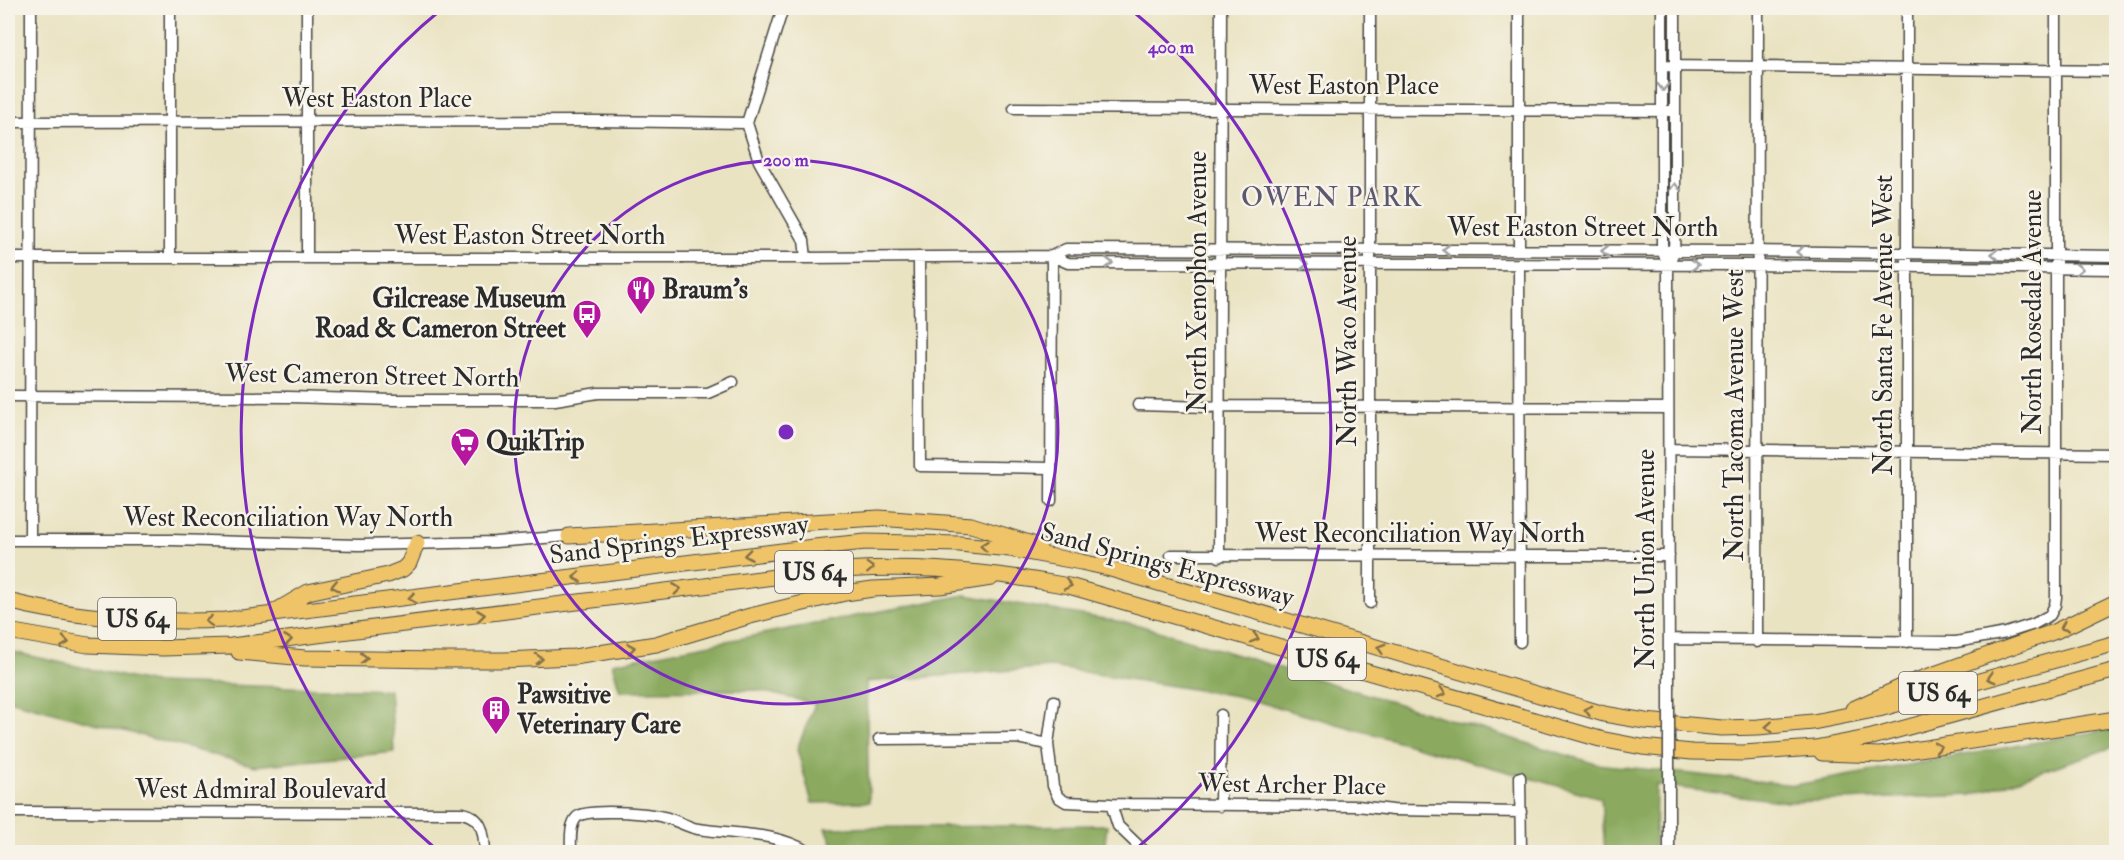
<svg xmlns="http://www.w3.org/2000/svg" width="2124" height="860" font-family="'IM FELL Double Pica',serif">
  <rect width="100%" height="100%" fill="#f7f3e8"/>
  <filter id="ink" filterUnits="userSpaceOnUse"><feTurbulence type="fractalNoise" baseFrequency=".0167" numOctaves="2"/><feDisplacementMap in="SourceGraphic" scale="12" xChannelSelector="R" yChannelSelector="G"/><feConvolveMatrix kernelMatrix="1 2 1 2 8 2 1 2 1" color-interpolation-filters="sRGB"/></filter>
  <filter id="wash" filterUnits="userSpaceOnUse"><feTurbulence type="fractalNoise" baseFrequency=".008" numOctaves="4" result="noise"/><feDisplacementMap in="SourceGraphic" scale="24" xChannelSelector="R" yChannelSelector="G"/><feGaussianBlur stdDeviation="1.35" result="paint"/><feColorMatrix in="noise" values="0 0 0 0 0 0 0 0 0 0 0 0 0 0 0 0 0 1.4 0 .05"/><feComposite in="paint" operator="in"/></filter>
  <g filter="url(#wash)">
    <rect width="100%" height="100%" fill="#eae3c2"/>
    <path fill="#8baa5e" stroke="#5b6a44" stroke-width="1.5" d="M965,595L1139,625L1596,764L1795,785L2116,728V746L1972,795L1788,802L1656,785L1655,852H1605L1601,798L1237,696L1051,667L866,682L869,802L812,803L797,749L815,704L757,690L620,691L612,663Z
      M8,651L153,683L390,690L394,752L255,766L8,700Z
      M1107,825L1104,852H836L826,828Z"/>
  </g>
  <g filter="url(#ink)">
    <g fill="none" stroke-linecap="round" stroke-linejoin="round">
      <g stroke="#484742" stroke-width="13">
        <path id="minor" d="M170,8V258
          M783,8L747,123L759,161L804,240L806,258
          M1519,8V250
          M1662,8V251L1665,257
          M1663,66L2116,71
          M1014,108L1674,111
          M8,122L597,121L747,123
          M1052,256L1066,249L1747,251L2116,256
          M919,257L920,466L1050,468
          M8,258H806L1052,256L1068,263L1747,265L2116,269
          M307,258V8
          M1519,264L1520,642
          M8,396L289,397L394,400H555L598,393H708L733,382
          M1138,405L1208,407L1220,406L1668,408
          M1669,449L2116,454
          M1051,501L1052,256
          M30,539L31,8
          M8,540H171L359,545L495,542L569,536
          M1171,555L1669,556
          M1219,557L1221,8
          M1370,603V8
          M1669,639L1956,642L2006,633L2034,624L2050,615L2055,605L2056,597V8
          M1757,642L1758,8
          M1907,642V8
          M1669,686L1668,265L1674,252L1675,218V8
          M1054,701L1048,744L1053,786L1058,797L1066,802L1111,804L1357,806L1393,810L1521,812
          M879,739L1017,738L1048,744
          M1520,777L1521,852
          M1111,804L1118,826L1145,852
          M1220,806L1221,715
          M8,812L462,813C483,817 484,834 485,852
          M571,852C571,842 569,825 577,817C587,808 649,813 663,817C675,819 686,827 698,829C738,835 772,831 809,852
          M1669,852V826"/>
      </g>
      <g stroke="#484742" stroke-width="17">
        <path id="highway" d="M569,536L879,518L971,525L1039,546
          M8,601C78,619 152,623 225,620L814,547L866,542L960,544L1010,549L1081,562L1104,567L1604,714L1645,721L1722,728L1758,727L1813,722L1879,709L2116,643
          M274,612L308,592L388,575L403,569L409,563L417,543
          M8,631L88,645L163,648L231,646L806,573C899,563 977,569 1069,586L1600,739L1642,747L1692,752L1743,753L1815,748L1872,737L2116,670
          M239,652L305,658L442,660H503L574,657L656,644L750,616L845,593L873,589L940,586L991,578
          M1853,709L1912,682L2056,631L2116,602
          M1822,753L1880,755L2116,719"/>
      </g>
      <use href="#minor" stroke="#fff" stroke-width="10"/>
      <use href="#highway" stroke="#efc469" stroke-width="15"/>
      <g stroke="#484742" stroke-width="13" stroke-linecap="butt">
        <path id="minor-bridge" d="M1669,686V826"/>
      </g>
      <use href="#minor-bridge" stroke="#fff" stroke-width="10"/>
    </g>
    <defs><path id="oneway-chevron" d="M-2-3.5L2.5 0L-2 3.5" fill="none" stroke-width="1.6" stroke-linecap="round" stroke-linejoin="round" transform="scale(1.5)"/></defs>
    <g stroke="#a0a0a0">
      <use href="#oneway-chevron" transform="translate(1663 87) rotate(90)"/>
      <use href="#oneway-chevron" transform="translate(1675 187) rotate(-90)"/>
      <use href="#oneway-chevron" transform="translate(1446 250) rotate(180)"/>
      <use href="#oneway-chevron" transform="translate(1605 251) rotate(-179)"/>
      <use href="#oneway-chevron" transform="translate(1800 252) rotate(-179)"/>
      <use href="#oneway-chevron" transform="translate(1995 254) rotate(-179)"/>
      <use href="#oneway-chevron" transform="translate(1109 263)"/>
      <use href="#oneway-chevron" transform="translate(1304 264)"/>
      <use href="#oneway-chevron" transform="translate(1695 265)"/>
      <use href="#oneway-chevron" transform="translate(2079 269)"/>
    </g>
    <g stroke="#837047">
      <use href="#oneway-chevron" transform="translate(984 546) rotate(-174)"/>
      <use href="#oneway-chevron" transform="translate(748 555) rotate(173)"/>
      <use href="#oneway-chevron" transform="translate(870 568) rotate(-2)"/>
      <use href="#oneway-chevron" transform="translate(577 577) rotate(173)"/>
      <use href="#oneway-chevron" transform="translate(1068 585) rotate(12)"/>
      <use href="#oneway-chevron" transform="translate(335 586) rotate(168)"/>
      <use href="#oneway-chevron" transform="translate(677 589) rotate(-7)"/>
      <use href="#oneway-chevron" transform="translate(412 598) rotate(173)"/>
      <use href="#oneway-chevron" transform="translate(481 615) rotate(-7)"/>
      <use href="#oneway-chevron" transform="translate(209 621) rotate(178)"/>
      <use href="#oneway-chevron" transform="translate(2064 627) rotate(155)"/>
      <use href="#oneway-chevron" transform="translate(1255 638) rotate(16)"/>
      <use href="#oneway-chevron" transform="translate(288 640) rotate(-7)"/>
      <use href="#oneway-chevron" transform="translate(65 642) rotate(9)"/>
      <use href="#oneway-chevron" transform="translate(631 648) rotate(-9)"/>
      <use href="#oneway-chevron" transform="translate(1381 648) rotate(-164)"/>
      <use href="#oneway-chevron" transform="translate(364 658) rotate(1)"/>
      <use href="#oneway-chevron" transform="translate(539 659) rotate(-2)"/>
      <use href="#oneway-chevron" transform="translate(1991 678) rotate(164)"/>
      <use href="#oneway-chevron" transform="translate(1442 693) rotate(16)"/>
      <use href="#oneway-chevron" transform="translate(1588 710) rotate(-165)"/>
      <use href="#oneway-chevron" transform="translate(1769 727) rotate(176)"/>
      <use href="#oneway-chevron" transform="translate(1938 747) rotate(-9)"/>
    </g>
  </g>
  <g fill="none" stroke="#7b2cbf" stroke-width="3">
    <circle cx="786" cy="432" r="272"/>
    <path d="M436 849A545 545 0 0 1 443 8M1129 8A545 545 0 0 1 1136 849"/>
  </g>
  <defs>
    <g id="restaurant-pin" transform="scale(1.5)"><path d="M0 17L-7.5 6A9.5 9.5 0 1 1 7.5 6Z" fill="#b5179e" stroke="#f7f3e8"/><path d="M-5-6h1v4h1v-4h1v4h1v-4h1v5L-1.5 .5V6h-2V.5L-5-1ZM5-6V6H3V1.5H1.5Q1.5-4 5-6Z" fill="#fff"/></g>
    <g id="bus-pin" transform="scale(1.5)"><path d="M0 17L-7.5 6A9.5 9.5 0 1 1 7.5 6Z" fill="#b5179e" stroke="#f7f3e8"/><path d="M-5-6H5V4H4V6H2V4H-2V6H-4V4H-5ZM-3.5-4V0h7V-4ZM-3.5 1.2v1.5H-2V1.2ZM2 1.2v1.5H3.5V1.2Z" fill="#fff"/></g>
    <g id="supermarket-pin" transform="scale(1.5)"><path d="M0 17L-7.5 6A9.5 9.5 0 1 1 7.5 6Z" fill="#b5179e" stroke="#f7f3e8"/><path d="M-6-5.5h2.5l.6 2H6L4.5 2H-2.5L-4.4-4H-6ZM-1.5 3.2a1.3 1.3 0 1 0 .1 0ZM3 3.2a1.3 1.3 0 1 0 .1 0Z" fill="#fff"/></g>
    <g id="building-pin" transform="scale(1.5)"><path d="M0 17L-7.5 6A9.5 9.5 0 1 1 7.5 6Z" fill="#b5179e" stroke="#f7f3e8"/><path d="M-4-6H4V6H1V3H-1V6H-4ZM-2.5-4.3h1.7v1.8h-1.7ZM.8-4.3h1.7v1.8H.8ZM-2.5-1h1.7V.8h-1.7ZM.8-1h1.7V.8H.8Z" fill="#fff"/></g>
  </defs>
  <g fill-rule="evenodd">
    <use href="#restaurant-pin" x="641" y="290"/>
    <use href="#bus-pin" x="587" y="314"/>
    <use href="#supermarket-pin" x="465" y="442"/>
    <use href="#building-pin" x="496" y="710"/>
  </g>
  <g text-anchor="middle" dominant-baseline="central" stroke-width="5" stroke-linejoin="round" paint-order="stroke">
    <g fill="#f7f3e8" stroke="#686764" stroke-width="1.5">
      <rect x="775" y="551" width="78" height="42" rx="4.5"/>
      <rect x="98" y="598" width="78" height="42" rx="4.5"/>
      <rect x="1288" y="638" width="78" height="42" rx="4.5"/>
      <rect x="1899" y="672" width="78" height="42" rx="4.5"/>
    </g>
    <g font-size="24" font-weight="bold" fill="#2b2b2b">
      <text x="814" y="572">US 64</text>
      <text x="137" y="619">US 64</text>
      <text x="1327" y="659">US 64</text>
      <text x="1938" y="693">US 64</text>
    </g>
    <g font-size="26" fill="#2b2b2b" stroke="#f7f3e8">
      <text x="1344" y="86">West Easton Place</text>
      <text x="377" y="99">West Easton Place</text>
      <text x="1583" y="228">West Easton Street North</text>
      <text x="530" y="236">West Easton Street North</text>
      <text transform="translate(1198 282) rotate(-90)">North Xenophon Avenue</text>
      <text transform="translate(2033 312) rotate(-90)">North Rosedale Avenue</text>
      <text transform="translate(1884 325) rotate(-90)">North Santa Fe Avenue West</text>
      <text transform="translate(1348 341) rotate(-90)">North Waco Avenue</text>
      <text transform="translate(372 376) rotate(1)">West Cameron Street North</text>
      <text transform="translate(1735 415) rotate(-90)">North Tacoma Avenue West</text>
      <text x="288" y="518">West Reconciliation Way North</text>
      <text x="1420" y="534">West Reconciliation Way North</text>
      <text transform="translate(679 540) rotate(-7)">Sand Springs Expressway</text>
      <text transform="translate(1646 559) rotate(-90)">North Union Avenue</text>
      <text transform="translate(1167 565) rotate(15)">Sand Springs Expressway</text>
      <text transform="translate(1292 785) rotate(1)">West Archer Place</text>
      <text x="261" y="790">West Admiral Boulevard</text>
    </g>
    <g font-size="26" font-weight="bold" fill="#2b2b2b" stroke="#f7f3e8" text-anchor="start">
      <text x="662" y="290">Braum's</text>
      <text x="566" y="299" text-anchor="end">Gilcrease Museum<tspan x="566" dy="30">Road &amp; Cameron Street</tspan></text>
      <text x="486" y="442">QuikTrip</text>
      <text x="517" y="695">Pawsitive<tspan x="517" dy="30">Veterinary Care</tspan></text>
    </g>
    <g font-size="27" letter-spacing="1.5" fill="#5c5870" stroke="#f7f3e8">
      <text x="1332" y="197">OWEN PARK</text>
    </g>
  </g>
  <circle cx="786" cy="432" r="9" fill="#7b2cbf" stroke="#f7f3e8" stroke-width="3"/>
  <g font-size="18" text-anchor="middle" font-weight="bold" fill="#7b2cbf" stroke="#f7f3e8" stroke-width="5" stroke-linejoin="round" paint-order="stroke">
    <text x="1171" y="53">400 m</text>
    <text x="786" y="166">200 m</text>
  </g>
  <rect width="2124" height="860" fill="none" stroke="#f7f3e8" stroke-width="30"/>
</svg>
